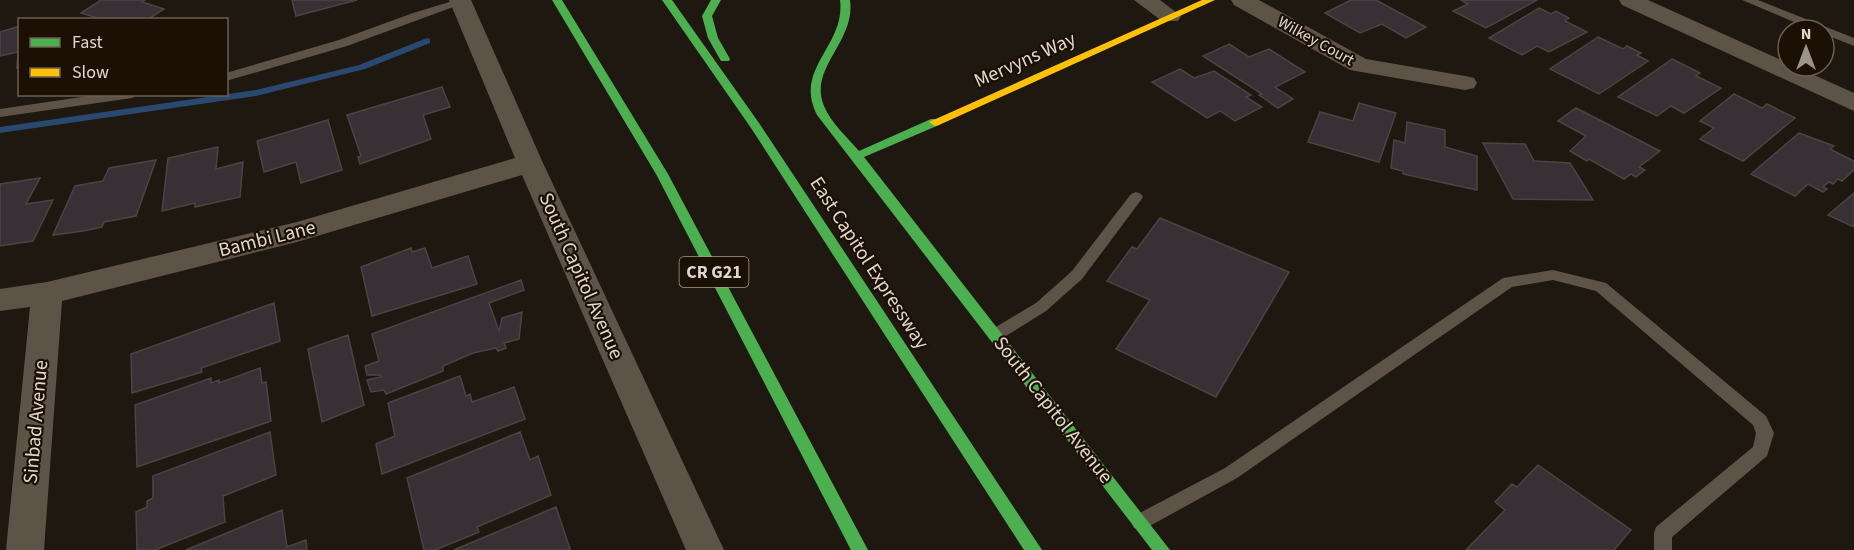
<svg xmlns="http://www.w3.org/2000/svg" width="1854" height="550" font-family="'Source Sans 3',sans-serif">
  <rect width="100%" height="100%" fill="#1f1810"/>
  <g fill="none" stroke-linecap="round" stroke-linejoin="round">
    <path fill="#2a4970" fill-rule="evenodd" d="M427,38L430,39V43L365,69L256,96L0,133V127L256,90L359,65Z"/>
  </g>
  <path fill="#373035" stroke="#494544" stroke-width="1.5" d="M101,0H145L142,2L164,9L147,20H104L81,13Z
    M292,0H357L296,16Z
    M1351,0H1376L1426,27L1406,38L1382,24L1360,33L1325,13Z
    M1461,0H1537L1486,28L1453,11L1468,4Z
    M1539,8L1551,14L1556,11L1569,18L1565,21L1587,32L1549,52L1537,46L1522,55L1489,38Z
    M20,26V67L17,68L18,52L0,56V32Z
    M1598,37L1623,49L1627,46L1641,53L1637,55L1648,61L1599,94L1550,69Z
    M1229,44L1249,57L1269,49L1305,72L1275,87L1293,99L1278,108L1259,95L1262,94L1203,56Z
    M1672,59L1700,73L1696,76L1721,88L1684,113L1671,106L1657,116L1618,97Z
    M1180,69L1194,78L1214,71L1251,95L1246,97L1262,107L1235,121L1220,111L1207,118L1152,82Z
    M442,87L450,107L423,115L431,139L360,164L358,157L361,156L347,115Z
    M1734,94L1762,108L1767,104L1795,118L1743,161L1700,139L1714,128L1700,121Z
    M1359,103L1396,113L1379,162L1308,142L1320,112L1353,121Z
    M1576,108L1660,151L1639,167L1645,170L1636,177L1631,174L1624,179L1589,159L1587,161L1570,151L1586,136L1558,121Z
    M328,120L342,170L301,183L296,162L264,172L257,141Z
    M1407,122L1445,130V147L1477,156V190L1403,174V171L1391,168L1394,140L1405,143Z
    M1799,133L1834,146L1830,149L1854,161V170L1842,181L1838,179L1833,184L1829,182L1823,187L1827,189L1823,192L1808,184L1795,196L1751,174Z
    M1483,143L1525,144L1534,161L1570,163L1593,200L1513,199Z
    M218,147L216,169L243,162L240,197L195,207V203L162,211L168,158Z
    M156,160L136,216L104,222L102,227L83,231L53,235L75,186L103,181L109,168Z
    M40,178L26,204L53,200L33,241L0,246V184Z
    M1854,193V227L1828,215Z
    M1160,218L1289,272L1216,397L1116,349L1150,300L1107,281L1132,247L1137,249Z
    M411,248L412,252L425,248L432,268L468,256L477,284L372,316L361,267Z
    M521,280L524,290L489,303L499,331L502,318L522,312L519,339L504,343L506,348L498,351L496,348L473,353L443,366V371L386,394L384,390L371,392L367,380L381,377L380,375H367L365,366L379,361L372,334Z
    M274,303L280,341L201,368L202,372L132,393L131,354Z
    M348,335L364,405L322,422L308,349Z
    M260,368L262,383L266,382L271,421L137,467L135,405L211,378V383L219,380V383Z
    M460,376L466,396L470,394L472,402L514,387L525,419L382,474L376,444L395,436L388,403Z
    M270,432L276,475L223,496L225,522L155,550H137L136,512L147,507V501L153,498V476Z
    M520,432L530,460L538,456L551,495L477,527L479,532L435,550H424L407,478Z
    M1538,465L1631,530L1614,550H1466L1505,510L1495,502L1512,484L1517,487Z
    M556,507L570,549L567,550H454Z
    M282,510L287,547L306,540L307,550H186Z"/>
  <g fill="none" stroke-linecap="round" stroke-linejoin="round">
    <path fill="#5d5447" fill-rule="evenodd" d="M456,0L467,2L347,46L226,81V73L339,40L413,13Z
      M1742,0H1758L1854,38V46L1824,34V30H1813Z
      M102,94H138L132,98L0,117V109Z
      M1136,192L1141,194L1143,197L1141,200L1082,279L1046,311L1001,339H989L987,335L989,331L1036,303L1072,271L1131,194Z
      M1553,270L1606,283L1766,416L1774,433L1767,456L1672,537V550H1654V533L1656,527L1753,447L1756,433L1753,425L1596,291L1553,280L1512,287L1237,478L1146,528L1140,530L1134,528L1131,522L1134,516L1225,468L1503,278Z"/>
    <path fill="#5d5447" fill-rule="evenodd" d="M449,0H471L543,163L724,550H686L522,175L297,242L62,301L44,550H6L30,307L0,311V289L47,282L297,222L515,158Z
      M1134,0H1160L1181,16L1178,21H1162Z
      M1231,0H1259L1366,59L1465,76L1474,78L1477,83L1474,88L1465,90L1350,70L1234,5Z
      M1619,0H1648L1788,63V66H1794L1854,93V111L1622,5Z"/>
    <path fill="#4caf50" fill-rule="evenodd" d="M552,0H562L668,174L868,550H851L656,174Z
      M662,0H672L759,123L1042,550H1024L751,128Z
      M711,0H721L712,16L718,38L730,59L729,61H721L708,38L702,16Z
      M840,0H850C856,42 808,68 824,106C831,123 847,137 859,151L931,119H939L941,122L939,125L864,157L1170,550H1152L817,115C793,68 846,46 840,0Z"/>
    <path fill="#ffc107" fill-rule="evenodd" d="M1202,0H1215L939,125L935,126L929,122Z"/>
  </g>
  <g text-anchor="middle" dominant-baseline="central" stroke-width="4.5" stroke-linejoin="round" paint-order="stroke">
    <g font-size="16" fill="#e0d7ce" stroke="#1c0f03">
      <text transform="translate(1316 41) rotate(29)">Wilkey Court</text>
    </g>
    <rect fill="#1c0f03" stroke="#a59b91" stroke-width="1.5" x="679.5" y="257" width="69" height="30" rx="4.5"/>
    <g font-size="18" font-weight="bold" fill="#e0d7ce">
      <text x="714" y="272">CR G21</text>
    </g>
    <g font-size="20" fill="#e0d7ce" stroke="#1c0f03">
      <text transform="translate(1025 60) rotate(-24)">Mervyns Way</text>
      <text transform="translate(267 239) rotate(-14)">Bambi Lane</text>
      <text transform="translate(869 263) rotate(57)">East Capitol Expressway</text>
      <text transform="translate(581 276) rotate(66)">South Capitol Avenue</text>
      <text transform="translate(1053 410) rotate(52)">South Capitol Avenue</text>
      <text transform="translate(36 422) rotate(-85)">Sinbad Avenue</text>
    </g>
  </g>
  <rect x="18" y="18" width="210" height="78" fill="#1c0f03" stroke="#6a5f54" stroke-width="1.5"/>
  <rect x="30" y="38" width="30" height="9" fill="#4caf50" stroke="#6a5f54" stroke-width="1.5"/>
  <text x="72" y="48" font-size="18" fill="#e0d7ce">Fast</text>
  <rect x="30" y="68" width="30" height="9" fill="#ffc107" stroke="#6a5f54" stroke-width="1.5"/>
  <text x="72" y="78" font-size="18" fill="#e0d7ce">Slow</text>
  <g transform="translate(1806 48)"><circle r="28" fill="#1c0f03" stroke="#6a5f54" stroke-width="1.5"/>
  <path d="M0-4.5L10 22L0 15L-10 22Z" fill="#9c948c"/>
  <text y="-9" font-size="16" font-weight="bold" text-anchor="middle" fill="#e0d7ce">N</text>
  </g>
</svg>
